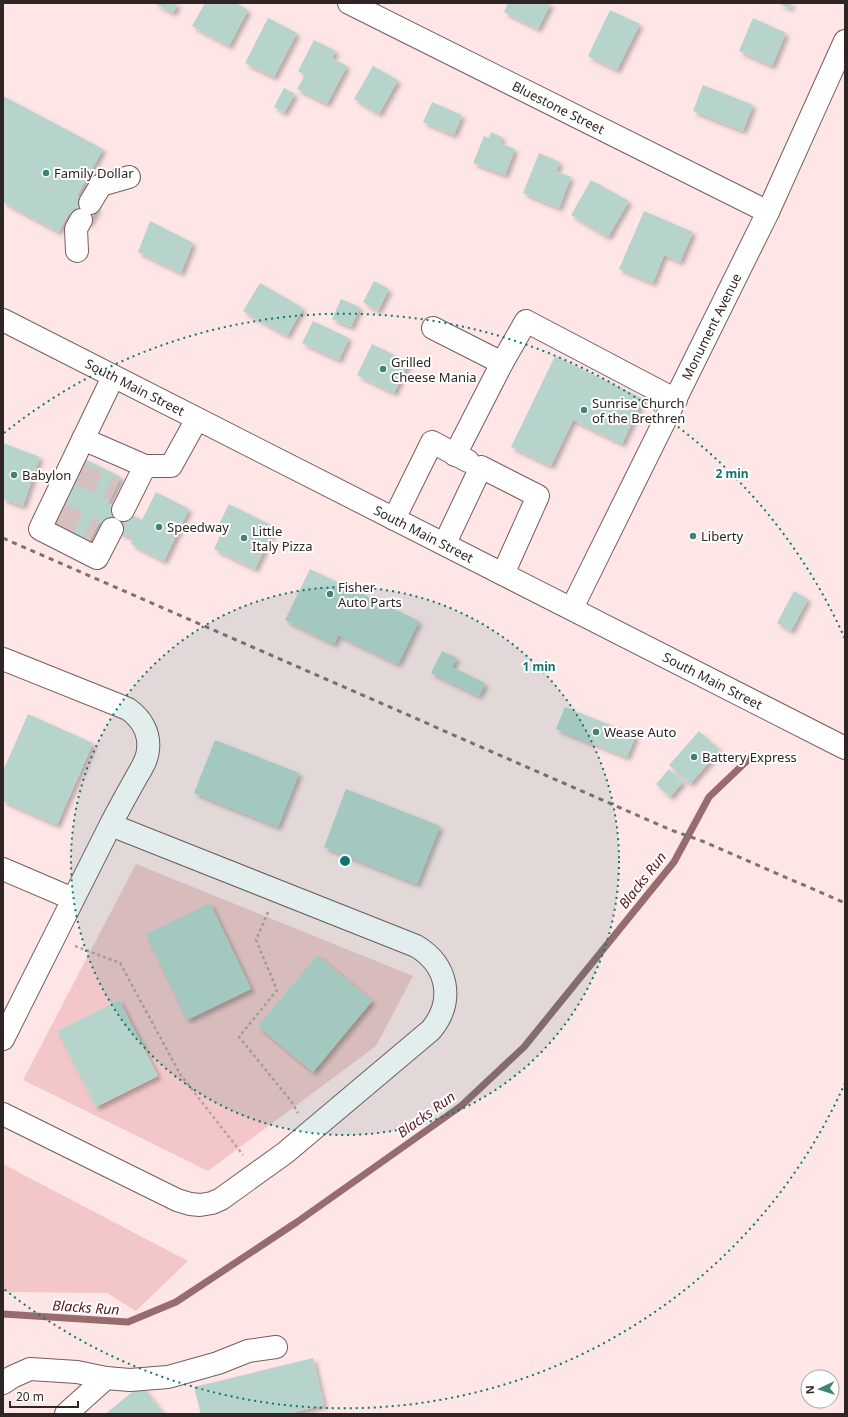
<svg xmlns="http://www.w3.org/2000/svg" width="848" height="1417" font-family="'Noto Sans',sans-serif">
  <defs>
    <filter id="shadow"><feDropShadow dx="3.5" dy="3.5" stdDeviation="2" flood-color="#0004"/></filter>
  </defs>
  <rect width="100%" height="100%" fill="#fee6e6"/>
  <path fill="#f3c7c7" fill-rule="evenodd" d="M136,864L413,976L376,1046L208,1171L23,1080ZM210,904L251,989L187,1019ZM317,955L372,1001L313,1072L258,1026ZM119,1000L157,1076L96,1107L57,1031Z
    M3,1164L188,1261L136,1311L107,1293L3,1292Z"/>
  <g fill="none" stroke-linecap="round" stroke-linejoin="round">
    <path stroke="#966c6d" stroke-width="7" d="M3,1314L128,1322L176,1302L297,1222L461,1106L524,1047L674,862L709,797L751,757"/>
  </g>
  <path fill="#b7d4cc" filter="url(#shadow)" d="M154,3H178L173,13Z
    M205,3H236L248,10L229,46L192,26Z
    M508,3H551L538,29L504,12Z
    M777,3H792L790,8Z
    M610,10L640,24L617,70L588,56Z
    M268,18L297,33L274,77L245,63Z
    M753,18L786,33L772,66L739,51Z
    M314,40L336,51L332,58L347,66L327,104L297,89L305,75L298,71Z
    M373,66L398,80L379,114L354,99Z
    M703,85L753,105L743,131L693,111Z
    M284,88L295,94L284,113L274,107Z
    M3,96L103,149L77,196L98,207L89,224L69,213L59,232L3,202Z
    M432,102L462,115L454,135L423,122Z
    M491,132L502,137L500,143L515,149L505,175L473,163L484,136L489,138Z
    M539,153L560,162L556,171L571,177L559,208L523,193Z
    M591,180L629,201L608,237L571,215Z
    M644,211L693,232L680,262L664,255L653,283L619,269Z
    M150,221L193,243L181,273L138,252Z
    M374,281L389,289L378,311L363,302Z
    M260,283L303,308L287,336L243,311Z
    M341,299L360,307L351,327L332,319Z
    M313,321L349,338L339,360L302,343Z
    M372,344L409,362L394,393L357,375Z
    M555,356L643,399L622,444L573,420L551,466L511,447Z
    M3,443L40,457L23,506L3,499Z
    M85,459L121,477L108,503L142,520L156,492L189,509L164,561L131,544L133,539L99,522L87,546L51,528Z
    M229,504L275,527L255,569L214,549L224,527L219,524Z
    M310,569L419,621L398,664L338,635L334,644L285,620Z
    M794,591L808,599L791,631L777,623Z
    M442,651L457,658L452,667L485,683L479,696L431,673Z
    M565,707L636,735L627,757L556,729Z
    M28,714L93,743L57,825L3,801V771Z
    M699,731L720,750L690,784L669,765Z
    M215,740L299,773L278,827L194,793Z
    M669,769L683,782L670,797L656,784Z
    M346,789L440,826L417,884L324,847Z
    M210,903L251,989L187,1020L146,934Z
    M317,955L372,1001L313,1072L258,1026Z
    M119,1000L158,1076L96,1107L57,1031Z
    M313,1358L324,1405L288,1414H201L194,1387Z
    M141,1385L164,1414H105Z"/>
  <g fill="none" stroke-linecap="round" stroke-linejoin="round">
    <path stroke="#d5bfbf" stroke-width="22" stroke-dasharray="22 11" stroke-linecap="butt" d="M78,473L115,490
      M58,514L95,529"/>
    <g stroke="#765d5d" stroke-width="24">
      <g id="minor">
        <path id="s1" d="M349,3L768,212"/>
        <path d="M90,203L101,185L129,177"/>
        <path d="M77,251L76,229L81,220"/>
        <path d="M433,328L502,363"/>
        <path d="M83,439L145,466"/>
        <path d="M455,455L502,363L526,321L676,400"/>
        <path d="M123,510L145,466H171L197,419"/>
        <path d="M394,519L432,442L468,461"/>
        <path d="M112,529L97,558L40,529L113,377"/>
        <path d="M445,543L481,467L538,496L503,574"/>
        <path id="s2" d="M572,608L768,212L845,41"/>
        <path d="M3,659L128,709C142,719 150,733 148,750C147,761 141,769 136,778C127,794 118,810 110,826C74,897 38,968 3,1039"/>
        <path d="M3,869L73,899"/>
        <path d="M3,1114L177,1200L190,1204L200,1205L212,1203L221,1199L285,1153L431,1030C455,1001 448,965 416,946L111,825"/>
        <path d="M3,1383L12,1377L30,1369L77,1372L106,1378L130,1380L168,1377L218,1363L248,1351L276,1347"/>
        <path d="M66,1414L106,1378"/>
      </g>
    </g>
    <g stroke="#765d5d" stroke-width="24">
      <g id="major">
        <path id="s3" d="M3,320L845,748"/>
      </g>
    </g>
    <path stroke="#b6a2a2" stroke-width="2.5" stroke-dasharray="3 3" stroke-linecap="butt" d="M268,912L256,940L277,990L239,1037L291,1101L298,1113
      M75,946L120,963L180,1074L243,1155"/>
    <use href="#minor" stroke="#fff" stroke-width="22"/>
    <use href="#major" stroke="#fff" stroke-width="22"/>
    <path stroke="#807070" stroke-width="3" stroke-dasharray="5 5" stroke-linecap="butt" d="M3,538L671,830L702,841L845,903"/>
  </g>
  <circle cx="345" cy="861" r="274" fill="#0f766e" fill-opacity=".12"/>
  <g fill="none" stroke="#0f766e" stroke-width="2" stroke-dasharray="2 4">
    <circle cx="345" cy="861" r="274"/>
    <path d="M845 1083A547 547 0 0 1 4 1289M4 433A547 547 0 0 1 845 639"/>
  </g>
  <g fill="#408375" stroke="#fff" stroke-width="1.5">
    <circle cx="46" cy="173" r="4"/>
    <circle cx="383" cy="369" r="4"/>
    <circle cx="584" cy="410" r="4"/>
    <circle cx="14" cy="475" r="4"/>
    <circle cx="159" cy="527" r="4"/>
    <circle cx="693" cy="536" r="4"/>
    <circle cx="244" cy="538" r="4"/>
    <circle cx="330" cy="594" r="4"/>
    <circle cx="596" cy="732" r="4"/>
    <circle cx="694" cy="757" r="4"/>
  </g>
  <g text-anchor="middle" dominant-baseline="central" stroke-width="4" stroke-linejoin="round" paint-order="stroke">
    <g font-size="13" fill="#302525" stroke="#fff">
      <text stroke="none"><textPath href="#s1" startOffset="234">Bluestone Street</textPath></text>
      <text stroke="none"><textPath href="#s2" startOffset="314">Monument Avenue</textPath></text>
      <text stroke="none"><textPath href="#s3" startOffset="148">South Main Street</textPath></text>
      <text stroke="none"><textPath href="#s3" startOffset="472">South Main Street</textPath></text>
      <text stroke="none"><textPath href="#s3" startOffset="796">South Main Street</textPath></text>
    </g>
    <g font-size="13" fill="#302525" stroke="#fff" text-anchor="start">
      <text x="54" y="173">Family Dollar</text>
      <text x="391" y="362">Grilled<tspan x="391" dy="15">Cheese Mania</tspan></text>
      <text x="592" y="403">Sunrise Church<tspan x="592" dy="15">of the Brethren</tspan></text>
      <text x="22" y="475">Babylon</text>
      <text x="167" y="527">Speedway</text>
      <text x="252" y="531">Little<tspan x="252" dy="15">Italy Pizza</tspan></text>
      <text x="701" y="536">Liberty</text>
      <text x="338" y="587">Fisher<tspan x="338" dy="15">Auto Parts</tspan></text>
      <text x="604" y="732">Wease Auto</text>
      <text x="702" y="757">Battery Express</text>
    </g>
    <g font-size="14" font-style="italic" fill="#5a1820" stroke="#fff">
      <text transform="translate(642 880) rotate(-52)">Blacks Run</text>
      <text transform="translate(426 1114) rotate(-36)">Blacks Run</text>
      <text transform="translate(86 1307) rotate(4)">Blacks Run</text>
    </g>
  </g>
  <circle cx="345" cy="861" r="6" fill="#0f766e" stroke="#fff" stroke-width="2"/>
  <g font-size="12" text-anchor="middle" font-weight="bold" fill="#0f766e" stroke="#fff" stroke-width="4" stroke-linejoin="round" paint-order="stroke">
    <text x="732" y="478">2 min</text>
    <text x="539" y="671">1 min</text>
  </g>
  <rect width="848" height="1417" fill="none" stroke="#302525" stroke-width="8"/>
  <g transform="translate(820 1389) rotate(266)"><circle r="19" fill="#ffffff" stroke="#aca8a8"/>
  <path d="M0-3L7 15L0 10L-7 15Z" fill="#408375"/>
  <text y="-6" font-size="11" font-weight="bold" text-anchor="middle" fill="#302525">N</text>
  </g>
  <path d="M10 1401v6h68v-6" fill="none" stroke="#302525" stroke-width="2"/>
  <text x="16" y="1401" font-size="12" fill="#302525" stroke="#ffffff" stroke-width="3" paint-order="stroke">20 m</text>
</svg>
